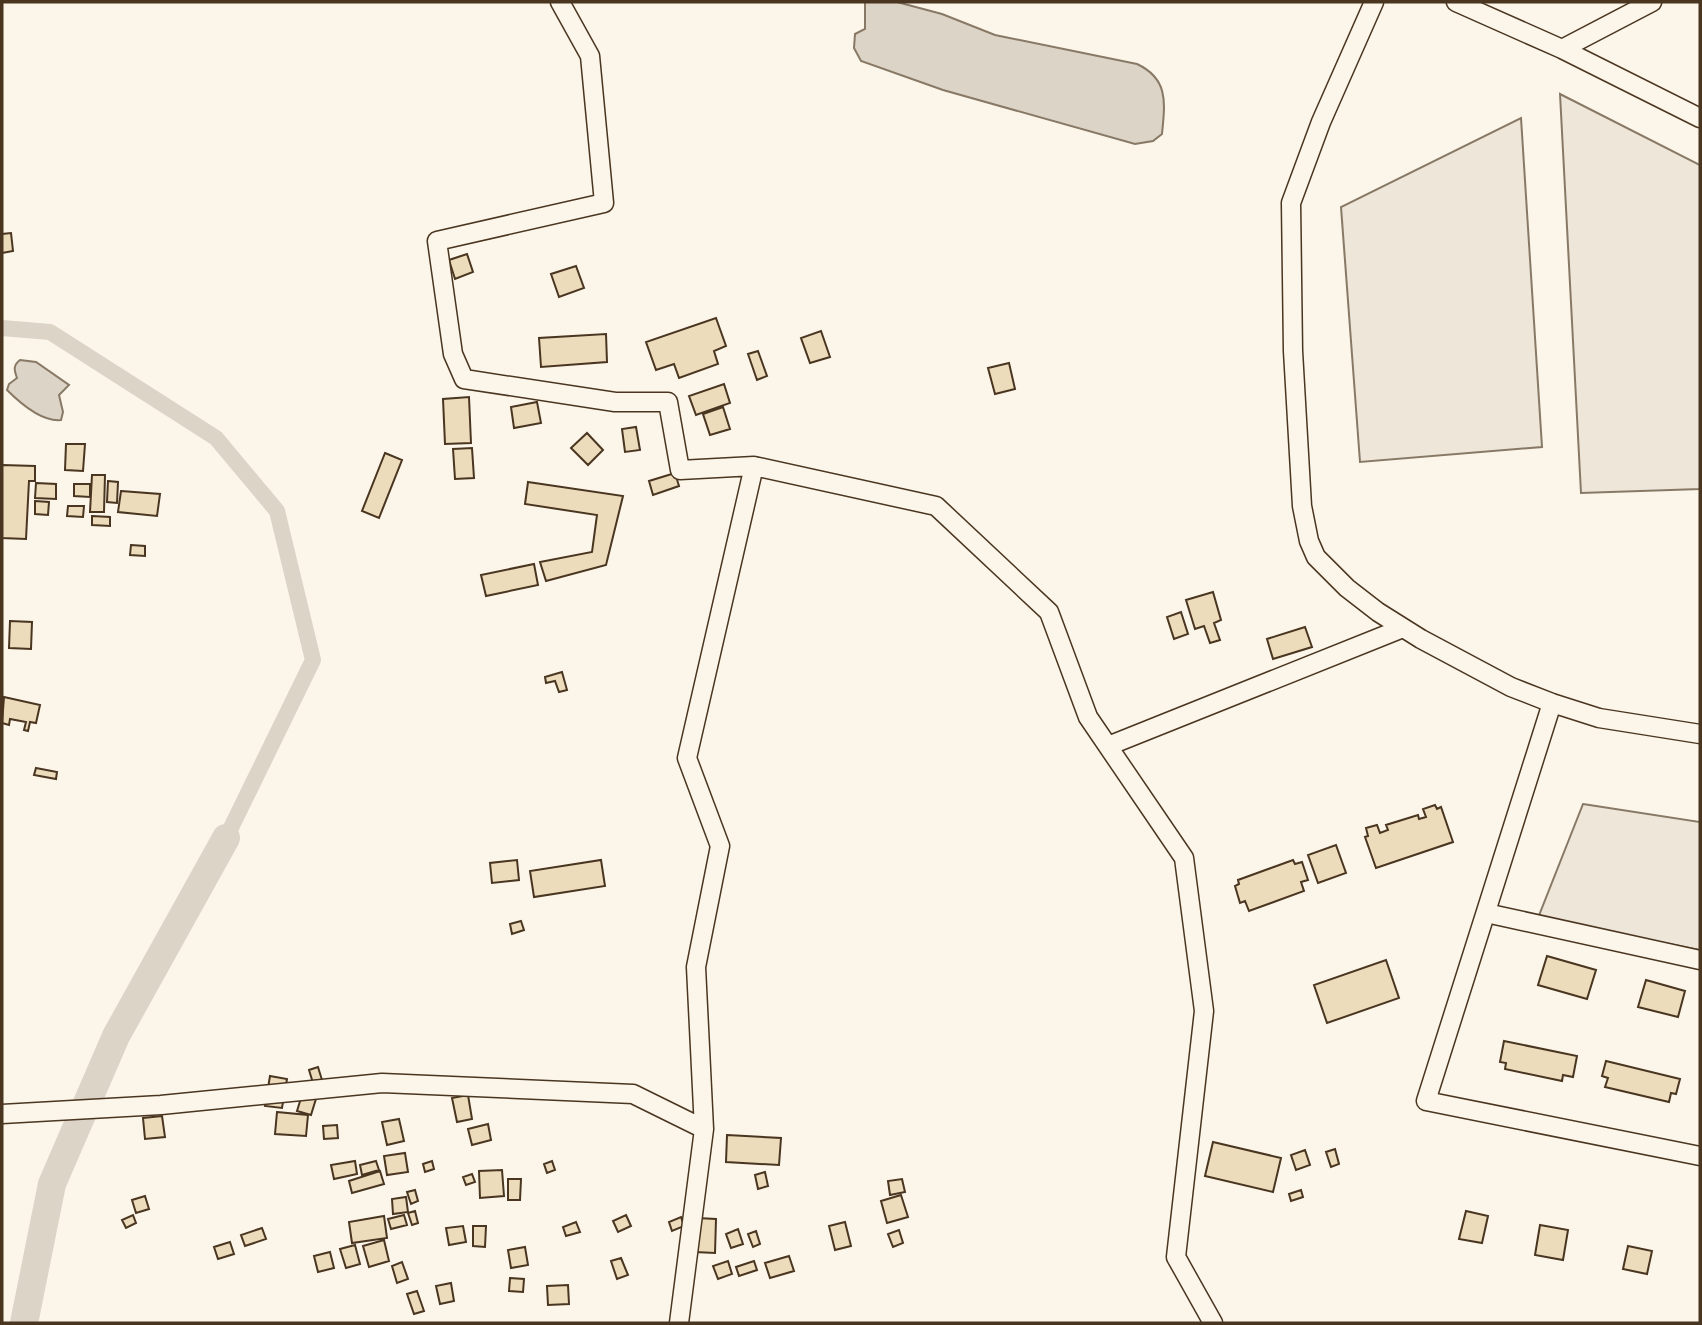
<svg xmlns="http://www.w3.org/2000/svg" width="1702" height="1325" font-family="Signika,sans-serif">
  <rect width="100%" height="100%" fill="#fbf6e9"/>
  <path fill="#ede6d9" stroke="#887966" stroke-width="2" d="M1560,94L1700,165V489L1581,493Z
    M1521,118L1542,447L1360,462L1341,207Z
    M1583,804L1700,822V950L1538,918Z"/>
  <path fill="#dcd4c6" stroke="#887966" stroke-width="2" d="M865,2H897L942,14L995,35L1137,64C1169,79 1165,103 1162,134L1153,141L1135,144L943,90L861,61L854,48L855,34L865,29Z
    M20,360L36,362L69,385L59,395L63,412L61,420C42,422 19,402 7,390L9,384L17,378C14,370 13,365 20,360Z"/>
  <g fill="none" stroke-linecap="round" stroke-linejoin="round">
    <path stroke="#dcd4c6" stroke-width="16" d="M2,328L50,332L216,438L277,511L313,660L226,838"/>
    <path stroke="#dcd4c6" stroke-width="28" d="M24,1323L52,1184L116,1036L226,838"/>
  </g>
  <path fill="#ecdcbc" stroke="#4a3520" stroke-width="2" d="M11,233L13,251L2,253V234Z
    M467,254L473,272L455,279L449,260Z
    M576,266L584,288L559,297L551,274Z
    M716,318L726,346L714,351L718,364L679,378L674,364L656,370L646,342Z
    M821,331L830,357L810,363L801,338Z
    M606,334L607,362L541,367L539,338Z
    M758,351L767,376L757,380L748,354Z
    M1009,363L1015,389L995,394L988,368Z
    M724,384L730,403L696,415L689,396Z
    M469,397L471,443L445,444L443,399Z
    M537,402L541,423L514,428L511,407Z
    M723,407L730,429L710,435L703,414Z
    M636,427L640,450L625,452L622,429Z
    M587,433L603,450L588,465L571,448Z
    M66,444H85L83,471L65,470Z
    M472,448L474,478L455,479L453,449Z
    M385,453L402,460L379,518L362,511Z
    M2,465L35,466V481H29L26,539L2,538Z
    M675,473L679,486L653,495L649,481Z
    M92,475H105L104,512H90Z
    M108,481L118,482L117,503L107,502Z
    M528,482L623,496L606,565L546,581L540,562L592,552L597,515L525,504Z
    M36,483L56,484V499L35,498Z
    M74,484H90V497L74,496Z
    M121,491L160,494L157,516L118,512Z
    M35,501L49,502L48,515L35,514Z
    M68,506H84L83,517L67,516Z
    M92,516L110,517V526L92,525Z
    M131,545L145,546V556L130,555Z
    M534,564L538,585L486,596L481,575Z
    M1213,592L1221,620L1214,623L1220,640L1210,643L1204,626L1195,629L1186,600Z
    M1181,612L1188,634L1174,639L1167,617Z
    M10,621L32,622L31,649L9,648Z
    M1305,627L1312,647L1273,659L1267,639Z
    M562,672L567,690L559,692L555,681L546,683L545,677Z
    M4,697L40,705L36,723L30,722L28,731L24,730L26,722L10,719L9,725L2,723Z
    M36,768L57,772L56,779L34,775Z
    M1435,805L1437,809L1441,807L1453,842L1376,868L1365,837L1368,836L1366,828L1377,825L1380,833L1388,830L1386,825L1418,815L1419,819L1426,817L1423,809Z
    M1336,845L1346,873L1318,883L1308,855Z
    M517,860L519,880L492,883L490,863Z
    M601,860L605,886L534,897L530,871Z
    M1293,860L1295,864L1302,862L1308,880L1301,882L1304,891L1249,911L1245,901L1240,903L1235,886L1239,884L1238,880Z
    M521,921L524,930L512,934L510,924Z
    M1547,956L1596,970L1587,999L1538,985Z
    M1386,960L1399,998L1327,1023L1314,985Z
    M1646,980L1685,991L1678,1017L1638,1007Z
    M1504,1041L1577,1056L1573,1077L1563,1075L1562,1081L1505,1069L1506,1063L1500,1062Z
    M1606,1061L1680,1079L1676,1094L1671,1093L1669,1102L1605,1087L1608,1078L1602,1076Z
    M318,1067L322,1080L313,1083L309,1070Z
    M270,1076L287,1079L282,1108L265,1106Z
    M305,1085L319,1089L311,1115L297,1111Z
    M468,1095L472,1119L457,1122L452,1098Z
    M277,1112L308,1115L306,1136L275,1134Z
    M162,1116L165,1137L145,1139L143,1118Z
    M399,1119L404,1141L387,1145L382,1122Z
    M488,1124L491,1140L472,1145L468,1129Z
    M337,1125L338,1138L324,1139L323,1126Z
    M727,1135L781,1138L779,1165L726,1162Z
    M1213,1142L1281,1158L1273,1192L1205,1176Z
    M1335,1149L1339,1164L1331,1167L1326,1152Z
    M1305,1150L1310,1165L1296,1170L1291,1155Z
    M405,1153L408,1172L387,1175L384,1156Z
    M355,1161L357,1174L334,1179L331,1165Z
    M376,1161L379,1170L362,1175L360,1165Z
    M432,1161L434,1169L425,1172L423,1164Z
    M552,1161L555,1170L547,1173L544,1164Z
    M502,1170L504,1196L480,1198L479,1171Z
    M380,1171L384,1184L352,1193L349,1181Z
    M765,1172L768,1186L758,1189L755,1175Z
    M472,1174L475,1182L466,1185L463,1177Z
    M508,1179H521L520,1200H508Z
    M902,1179L905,1192L890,1195L888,1181Z
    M415,1190L418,1201L411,1204L407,1192Z
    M1301,1190L1303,1197L1291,1201L1289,1194Z
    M901,1195L908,1217L887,1223L881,1201Z
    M145,1196L149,1209L136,1213L132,1200Z
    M406,1197L408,1212L393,1214L392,1199Z
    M415,1211L418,1223L412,1225L408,1213Z
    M1466,1211L1488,1216L1482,1243L1459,1239Z
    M133,1215L136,1223L126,1228L122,1220Z
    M404,1215L407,1225L391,1229L388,1219Z
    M626,1215L631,1226L618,1232L613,1221Z
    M384,1216L387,1238L352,1243L349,1222Z
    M681,1217L684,1226L672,1231L669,1222Z
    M697,1218L716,1219L715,1253L695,1252Z
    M576,1222L580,1232L566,1236L563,1227Z
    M845,1222L851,1246L835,1250L829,1226Z
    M1540,1225L1568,1230L1563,1260L1535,1255Z
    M463,1226L466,1242L449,1245L446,1228Z
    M473,1226H486L485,1247L473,1246Z
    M262,1228L266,1239L245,1246L241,1235Z
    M738,1229L743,1244L731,1248L726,1234Z
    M899,1230L903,1243L893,1247L888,1234Z
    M756,1231L760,1244L753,1247L748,1234Z
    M384,1240L389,1261L369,1267L363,1246Z
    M230,1242L234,1254L218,1259L214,1247Z
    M355,1245L360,1264L346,1268L340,1249Z
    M1628,1246L1652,1251L1647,1274L1623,1269Z
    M525,1247L528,1265L511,1268L508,1250Z
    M330,1252L334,1268L318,1272L314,1256Z
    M789,1256L794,1271L770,1278L765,1263Z
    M621,1258L628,1275L617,1279L611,1261Z
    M728,1261L732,1274L718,1279L713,1266Z
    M754,1261L757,1270L739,1276L736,1267Z
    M402,1262L408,1279L397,1283L392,1266Z
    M510,1278L524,1279L523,1292L509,1291Z
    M451,1283L454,1301L440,1304L436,1286Z
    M568,1285L569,1304L548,1305L547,1286Z
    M417,1291L424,1311L414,1314L407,1294Z"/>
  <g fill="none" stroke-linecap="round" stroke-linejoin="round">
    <g stroke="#4a3520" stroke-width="21">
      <path id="minor" d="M560,2L590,56L604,203L437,241L453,354L464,379L615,402H668L680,470L754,466L687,758L720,846L696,967L704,1129
        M1374,2L1321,122L1291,203L1293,351L1302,506L1309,541L1316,557L1347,588L1378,612L1421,639L1511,687L1552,703L1599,718L1700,734
        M1456,2L1562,49L1700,118
        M1562,49L1652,2
        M754,466L936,506L1049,612L1088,717L1184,858L1204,1011L1176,1257L1213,1323
        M1552,703L1426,1101L1700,1156
        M1108,746L1403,628
        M1486,913L1700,960
        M2,1114L161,1105L382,1083L633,1094L704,1129L679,1323"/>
    </g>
    <use href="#minor" stroke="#fbf6e9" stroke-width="18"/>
  </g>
  <rect width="1702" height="1325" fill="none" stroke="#4a3520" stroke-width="7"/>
</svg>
